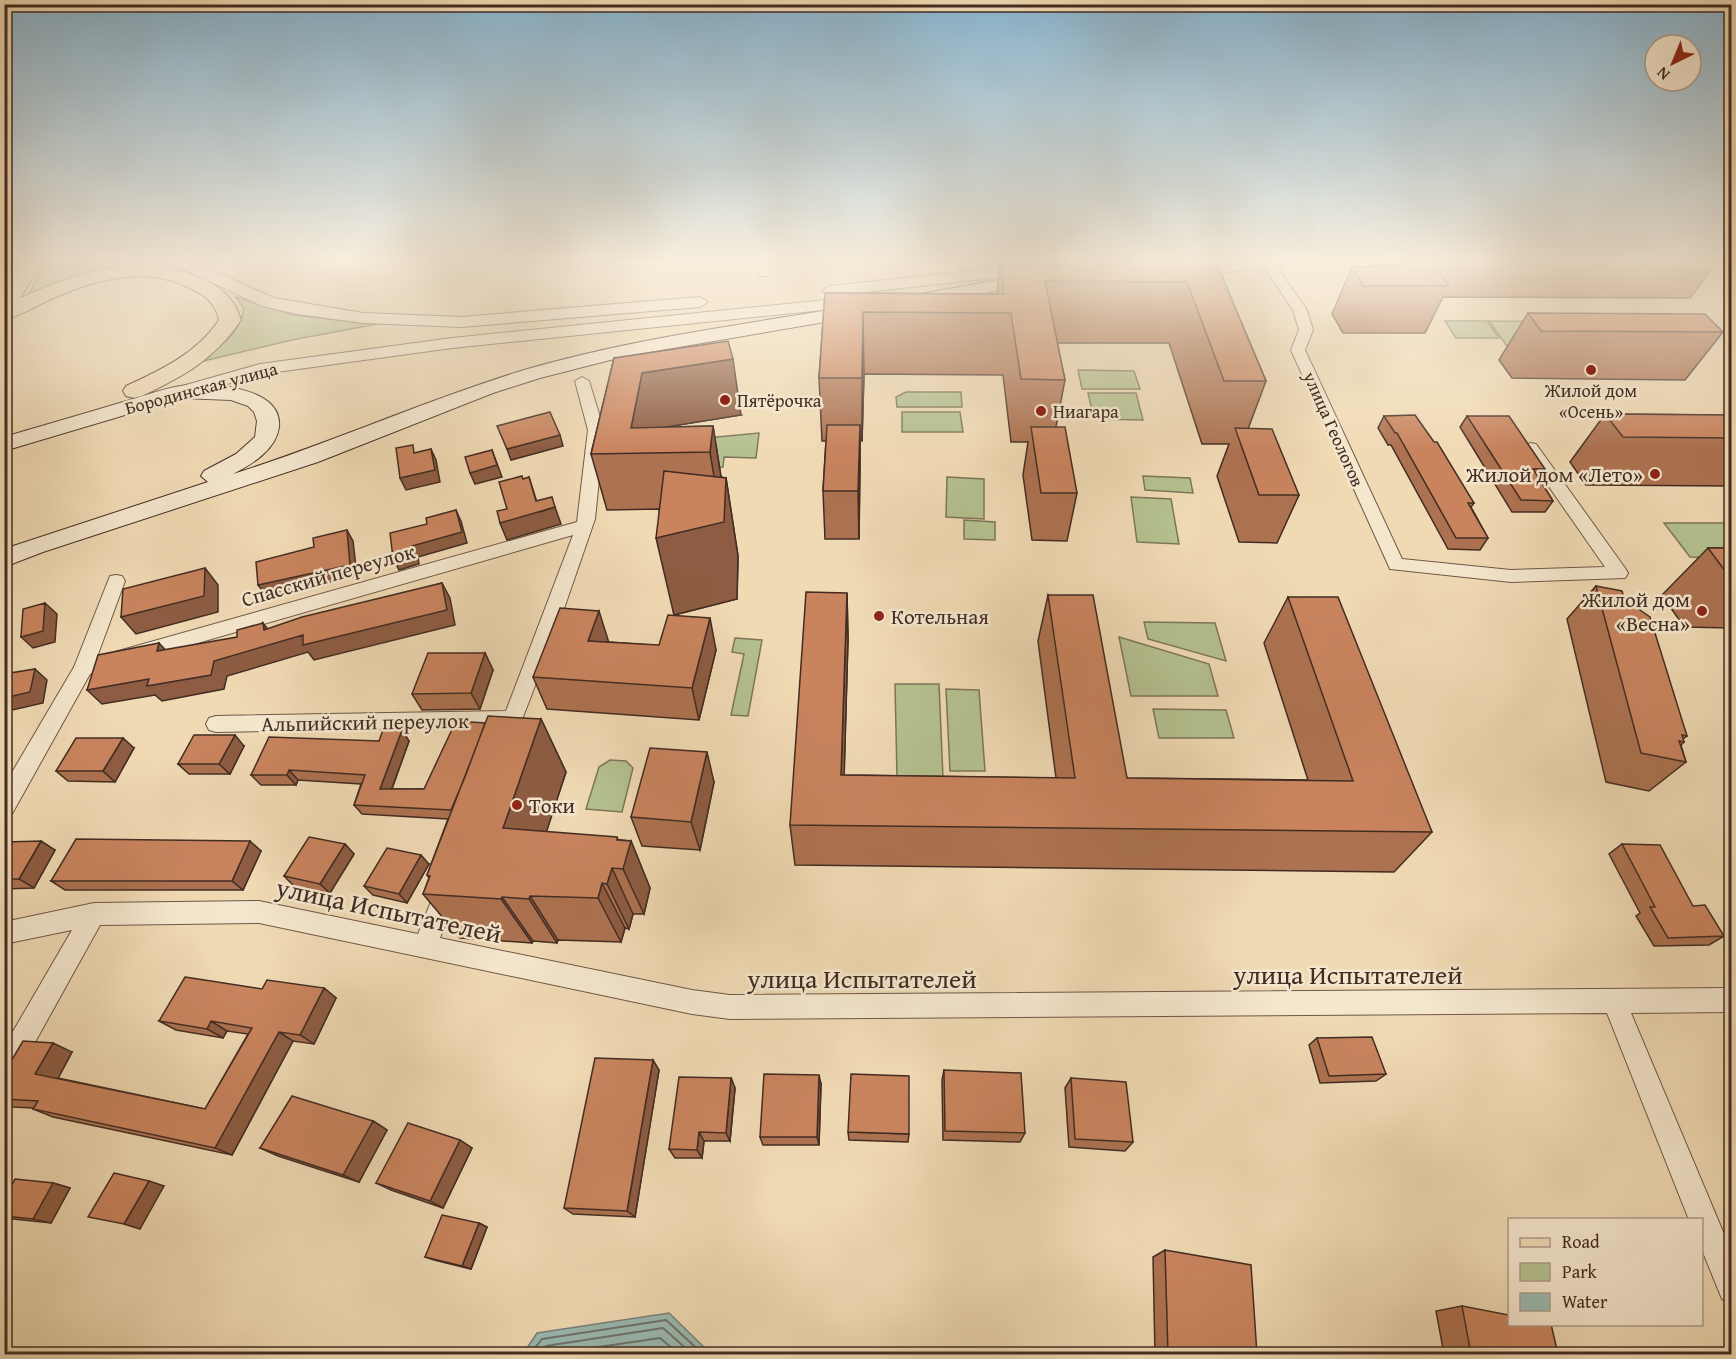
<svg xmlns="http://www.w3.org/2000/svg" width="1736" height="1359" font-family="'Gentium Book Plus',serif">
  <rect width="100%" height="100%" fill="#f0dab4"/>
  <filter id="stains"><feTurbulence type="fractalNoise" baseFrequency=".00333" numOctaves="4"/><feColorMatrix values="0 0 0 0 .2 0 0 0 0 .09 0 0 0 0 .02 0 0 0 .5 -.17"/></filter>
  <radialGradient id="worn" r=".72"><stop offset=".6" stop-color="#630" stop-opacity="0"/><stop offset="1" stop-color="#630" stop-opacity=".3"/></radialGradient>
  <path fill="#b5c190" stroke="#7c765a" stroke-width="1.5" d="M47,260H155L169,267C119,265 74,272 29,294Z
    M236,297L293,315L377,324L292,340L195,363C218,348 238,338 244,309Z
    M1445,321H1487L1499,338H1456Z
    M1489,321L1604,322L1561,346H1507Z
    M1078,370L1134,371L1140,389H1082Z
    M906,392H961L962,407H897L896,397Z
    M1088,393H1136L1143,420L1094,419Z
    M902,412H960L963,432H902Z
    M759,433L756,458L724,457L723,467L708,468L696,439Z
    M1143,476L1190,478L1193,493L1145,490Z
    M947,477L984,479V519L946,517Z
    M1131,497L1171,499L1179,544L1137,542Z
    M964,520L995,522V540L964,539Z
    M1664,523H1731V558L1690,557Z
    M1144,622L1215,623L1226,661L1148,639Z
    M1119,637L1209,664L1218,696H1131Z
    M735,638L762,640L748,716L731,715L744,654L732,652Z
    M895,684H939L943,778L897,777Z
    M946,689L979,690L985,771H950Z
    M1153,709L1226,710L1234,738H1159Z
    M610,760L626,761L633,768L622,812L586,809L599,767Z"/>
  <path fill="#9abab2" stroke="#778179" stroke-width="1.5" d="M669,1313L711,1354H523L537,1333Z"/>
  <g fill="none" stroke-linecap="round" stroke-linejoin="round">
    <path stroke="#6e736a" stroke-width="2" d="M530,1354L542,1339L666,1320L703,1354
      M539,1354L546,1346L663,1328L692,1354
      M551,1354L660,1338L679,1354"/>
    <g stroke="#6e5847" stroke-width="2">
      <path id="minor" d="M757,260H769L770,273L769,276H759Z
        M828,260H840L838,268H828Z
        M1262,260H1272L1307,310L1313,330L1305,350L1402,559L1511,570L1605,567L1522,448L1530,443L1536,444L1625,568L1628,573L1625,578L1511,582L1390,569L1291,350L1299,330L1293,310L1261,263Z
        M582,377L589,381L604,430L595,519L557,629L511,748L504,750L497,748L494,742L500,727L216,732L209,730L206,724L209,718L216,716L506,711L573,535L90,674L12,814L4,816V786L74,667L110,576L116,575L122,576L125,581L97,657L577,522L588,430L575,381Z
        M448,875L456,879L459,886L440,938L692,990L730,995L1732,988V1012L1631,1013L1732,1253V1303L1722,1299L1702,1250V1220H1689L1607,1013L730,1019L692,1014L259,923L100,925L13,1082L4,1086V1047L72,930L4,944V922L94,903L259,901L418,934L440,879Z"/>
    </g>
    <g stroke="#6e5847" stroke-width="2">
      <path id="tertiary" d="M169,260H189L274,298L363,313L461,317L700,297L708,302L700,307L461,327L363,323L297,314L262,306L171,263Z
        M1073,260H1120L1114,264H1212L1260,260H1293L1285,265L1212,274L1130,273L1095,276L1087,271L1092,267L830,296L822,291L830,286Z
        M855,297L861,298L863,302L861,306L452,348L262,374L181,397L175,396L172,392L175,388L260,364L452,338Z"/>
    </g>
    <g stroke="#422c23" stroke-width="2">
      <path id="secondary" d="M1015,277L1021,278L1024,282L1021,286L915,307L908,305L906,301L908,297L915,295Z
        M859,305L866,307L868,311L866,315L626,356L540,378L493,393L318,462L43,552L4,567V549L208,482L201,476L204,471L236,454L255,437L257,421L254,412L248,406L231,400L182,398L4,451V437C44,425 84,414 123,402C142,397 161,389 181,386C208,382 283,386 279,427C276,450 252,464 233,474C331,443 426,400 524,370C633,338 747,324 859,305Z"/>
    </g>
    <g stroke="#422c23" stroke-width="2">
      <path id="primary" d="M24,260H44L20,298C78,272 140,251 201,278C221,287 235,299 241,320C214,360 184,376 142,396L134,398L126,396L123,391L126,386C161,370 197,353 219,320C215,301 202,293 185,286C140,265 89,282 47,301C33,308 19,316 4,320V290Z"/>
    </g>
    <use href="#minor" fill="#f5e7ce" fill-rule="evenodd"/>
    <use href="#tertiary" fill="#f5e7ce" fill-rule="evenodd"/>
    <use href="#secondary" fill="#f5e7ce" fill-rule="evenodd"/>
    <use href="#primary" fill="#f0dab4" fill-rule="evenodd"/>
  </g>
  <path fill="#ad7251" stroke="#422c23" stroke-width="1.5" d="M1175,260H1215L1266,381L1248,429L1299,495L1277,543L1239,542L1217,476L1229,444H1202L1169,343H1057L1065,380L1056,427L1077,493L1067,541L1032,540L1023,475L1028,442H1011L1003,375L864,374L862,441H860L859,539H825L823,491L826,441H822L819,378L825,293L997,294L1000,265L1173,267Z
    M1376,260H1719L1690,298L1443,297L1425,333H1343L1332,314L1352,267H1373Z
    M1528,313L1723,332L1685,380L1512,378L1499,360Z
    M614,358L741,415L666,427L713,426L721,477L726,478L738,556L737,599L674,615L659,509L607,510L591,454Z
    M1605,414L1731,415V486L1586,485L1570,462Z
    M1384,416L1474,503L1471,507L1488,538L1480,550L1448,549L1391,445H1388L1378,428Z
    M1467,416L1545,469L1539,479L1553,501L1545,512H1512L1460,427Z
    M1708,548H1731V628L1684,627L1662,595Z
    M1596,586L1624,598L1640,610L1687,736L1683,739L1684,742L1681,745L1686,762L1649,791L1606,782L1567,619Z
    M847,593L848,639L844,775L1056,778L1038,641L1048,595L1127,778L1308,780L1264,643L1288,597L1432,832L1394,872L795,865L790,825Z
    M609,642L716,650L699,720L547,709L533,677Z
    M485,653L493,670L480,709L422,710L412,694Z
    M541,719L566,772L546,832L631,841L650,888L644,914H633L629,929L625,928L621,942L558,940L557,943L533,941L532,943L460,938L423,894L429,878L427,875L448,819L362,814L354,805L361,784L298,780L296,785H261L251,775L379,741L402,730L409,741L392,789H424L485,723Z
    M244,746L230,774H189L178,764Z
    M134,748L115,782L68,781L56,771Z
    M714,782L700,850L642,846L631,817Z
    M4,842L55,850L34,888L4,889Z
    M345,844L354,854L330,893L294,886L284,876Z
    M1622,844L1693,906L1724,936L1709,945L1654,946L1636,916L1640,913L1609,854Z
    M261,851L243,890H65L51,881Z
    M429,864L407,903L373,895L364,886Z
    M324,988L336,998L314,1044L293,1041L232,1155L53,1117L33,1109V1108L12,1107L4,1104V1073L72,1052L58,1078L205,1109L248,1034L227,1031L223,1038L176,1030L159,1021Z
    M1317,1038L1386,1074L1376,1081L1320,1083L1309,1045Z
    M659,1070L635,1217L573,1214L564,1208Z
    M944,1070L1025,1133L1020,1142L943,1140L942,1080Z
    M731,1078L735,1088L730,1141H704L702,1158H675L669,1149Z
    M1071,1078L1133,1142L1125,1151L1069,1147L1065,1088Z
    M821,1084L819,1145H763L760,1137Z
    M373,1121L387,1130L359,1182L278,1156L260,1148Z
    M848,1132L909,1134L908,1142L849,1140Z
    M460,1140L472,1148L443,1208L391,1190L376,1183Z
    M53,1183L70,1188L51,1223L13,1219L4,1218V1198Z
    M479,1223L487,1227L471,1269L434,1260L425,1257Z
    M1165,1250L1257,1354H1155L1153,1257Z
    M1462,1306L1558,1354H1444L1436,1311Z"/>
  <path fill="#8d5c42" stroke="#422c23" stroke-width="1.5" d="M863,312L864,374L862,441V378Z
    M733,359L741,415L654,429L631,428L642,373Z
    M860,425V473L859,539L858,491Z
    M713,426L722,483L719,508L710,452Z
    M560,435L563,446L511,460L507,449Z
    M431,449L436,460L440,482L406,490L400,478Z
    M492,450L502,477L475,484L470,473Z
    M529,477L540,512L555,507L561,524L507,540L500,523Z
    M726,478L738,556L737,599L674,615L656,538Z
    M456,510L461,521L467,543L418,557L419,564L399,570L393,558L412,546Z
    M347,530L353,541L357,576L267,597L258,585Z
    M205,568L218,585V612L136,634L121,617Z
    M442,583L450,598L455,625L314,660L308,652L227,676L224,689L162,701L155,695L102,704L87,690L214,661L264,630L263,623L275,638Z
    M847,593L848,639L843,817L841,775Z
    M45,603L57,614L55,642L33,648L21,637Z
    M599,611L609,643L588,641Z
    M710,618L716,650L699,720L692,688Z
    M159,643L173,658L157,651Z
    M485,653L493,670L480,709L471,693Z
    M35,669L47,680L43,703L8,711L4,708V698Z
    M541,719L566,772L532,876L503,828Z
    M402,730L409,741L388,799L380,789Z
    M235,735L244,746L230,774L219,764Z
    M123,738L134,748L115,782L103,771Z
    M707,752L714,782L700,850L691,822Z
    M289,770L298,780L296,785L287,775Z
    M617,837L626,857L631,841L650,888L644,914L623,869L617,840Z
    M41,841L55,850L34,888L19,879Z
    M250,841L261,851L243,890L232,881Z
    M345,844L354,854L330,893L320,884Z
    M421,855L429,864L407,903L399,894Z
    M612,868L633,914L629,929L607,884Z
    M602,883L625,928L621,942L598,898Z
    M530,896L558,940L557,943L529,899Z
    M502,897L533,941L532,943L501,899Z
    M324,988L336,998L314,1044L300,1035Z
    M211,1021L227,1031L223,1038L207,1029Z
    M279,1032L293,1041L232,1155L215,1148Z
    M53,1043L72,1052L56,1082L35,1074Z
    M653,1060L659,1070L635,1217L627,1211Z
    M819,1075L821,1084L819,1145L817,1137Z
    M731,1078L735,1088L730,1141L726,1133Z
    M373,1121L387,1130L359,1182L343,1175Z
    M699,1132L704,1141L702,1158L697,1150Z
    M460,1140L472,1148L443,1208L430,1201Z
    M149,1181L164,1186L140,1229L124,1224Z
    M53,1183L70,1188L51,1223L33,1219Z
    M479,1223L487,1227L471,1269L462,1266Z"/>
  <path fill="#c9845e" stroke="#422c23" stroke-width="1.5" d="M1178,260H1215L1266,381H1224L1187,282L1045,281L1065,380L1021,379L1011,313L863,312L862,378H819L825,293L1004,294L1000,265L1181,267Z
    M1403,260H1430L1449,286H1363L1352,267H1397L1394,264H1405Z
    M1528,313L1705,314L1723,332L1541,331Z
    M728,341L733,359L642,373L631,428L713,426L710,452L591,454L614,358Z
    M550,412L560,435L507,449L497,426Z
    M1605,414L1731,415V438L1623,437Z
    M1415,415L1434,442H1437L1474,503H1468L1488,538H1456L1397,433H1395L1384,416Z
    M1467,416H1509L1545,469H1533L1553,501L1521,500Z
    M827,425H860L858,491H823Z
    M1031,427H1065L1077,493H1041Z
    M1235,428L1272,429L1299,495H1259Z
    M413,445L414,453L431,449L435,470L400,478L396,448Z
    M492,450L497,465L470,473L465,457Z
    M664,471L726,478L724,522L656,538Z
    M522,476L523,479L529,477L536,501L552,497L555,507L500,523L497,511L507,509L499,482Z
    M456,510L462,532L412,546L413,553L393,558L390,533L427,524L426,518Z
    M347,530L350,565L258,585L256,562L314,547L313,538Z
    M1708,548H1731V579Z
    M205,568L204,596L121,617L123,589Z
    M442,583L447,610L303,645V635L214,661L211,675L147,686L149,679L87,690L98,655L159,643L157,651L237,637V630L263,623L264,630L302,617Z
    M1596,586L1622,591L1624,598L1637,600L1640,610L1650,617L1687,736L1682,735L1684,742L1679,741L1686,762L1641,753Z
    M806,592L847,593L841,775L1075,778L1048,595H1093L1127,778L1353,781L1288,597H1338L1432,832L790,825Z
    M45,603L43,631L21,637L23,609Z
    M560,608L599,611L588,641L659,645L668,615L710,618L692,688L533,677Z
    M428,653H485L471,693L412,694Z
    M35,669L30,692L4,698V674Z
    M488,716L541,719L503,828L617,837V840L631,841L623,869L612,868L607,884L602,883L598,898L530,896L529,899L502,897L501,899L423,894L430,876L427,875Z
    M456,721L485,723L465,777L451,810L354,805L365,775L289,770L287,775H251L269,737L379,741L383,730H402L380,789H424Z
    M194,735H235L219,764H178Z
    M76,738H123L103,771H56Z
    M650,748L707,752L691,822L631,817Z
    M309,837L345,844L320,884L284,876Z
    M76,839L250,841L232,881H51Z
    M41,841L19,879H4L5,842Z
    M1622,844L1660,845L1693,906L1705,905L1724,936L1668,938L1650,907H1655Z
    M387,848L421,855L399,894L364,886Z
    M185,977L262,989L267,980L324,988L300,1035L279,1032L215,1148L33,1109L38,1101L4,1099V1073L23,1041L53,1043L35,1074L205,1109L252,1028L211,1021L207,1029L159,1021Z
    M1372,1037L1386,1074L1329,1076L1317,1038Z
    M595,1058L653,1060L627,1211L564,1208Z
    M944,1070L1021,1073L1025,1133L945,1131Z
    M764,1074L819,1075L817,1137H760Z
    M851,1074L909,1076V1134L848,1132Z
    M679,1077L731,1078L726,1133L699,1132L697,1150L669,1149Z
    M1071,1078L1126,1082L1133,1142L1075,1139Z
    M292,1096L373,1121L343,1175L260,1148Z
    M408,1123L460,1140L430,1201L376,1183Z
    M114,1173L149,1181L124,1224L88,1217Z
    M15,1179L53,1183L33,1219L4,1216V1198Z
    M442,1215L479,1223L462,1266L425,1257Z
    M1165,1250L1251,1265L1257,1354H1168Z
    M1462,1306L1509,1315V1324H1551L1558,1354H1471Z"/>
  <linearGradient id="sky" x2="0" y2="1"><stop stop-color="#89b6d2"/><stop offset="0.58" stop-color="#f8eedd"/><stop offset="1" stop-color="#f8eedd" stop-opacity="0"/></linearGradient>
  <rect width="1736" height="450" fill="url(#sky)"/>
  <g fill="#8f2418" stroke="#f5e7ce" stroke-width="2">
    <circle cx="1591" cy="370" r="6"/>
    <circle cx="725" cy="400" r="6"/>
    <circle cx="1041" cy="411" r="6"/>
    <circle cx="1655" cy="474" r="6"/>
    <circle cx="1702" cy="611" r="6"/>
    <circle cx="879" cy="616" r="6"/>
    <circle cx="517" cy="805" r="6"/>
  </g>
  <g text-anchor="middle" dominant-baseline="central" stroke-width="5" stroke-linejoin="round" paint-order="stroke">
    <g font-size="18" fill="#422c23" stroke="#f5e7ce">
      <text transform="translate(201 388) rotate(-15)">Бородинская улица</text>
      <text transform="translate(1334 429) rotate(66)">улица Геологов</text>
    </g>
    <g font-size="18" fill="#422c23" stroke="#f5e7ce" text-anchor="start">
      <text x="1591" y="390" text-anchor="middle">Жилой дом<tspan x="1591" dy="21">«Осень»</tspan></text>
      <text x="737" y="400">Пятёрочка</text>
      <text x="1053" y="411">Ниагара</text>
    </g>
    <g font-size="21" fill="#422c23" stroke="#f5e7ce" text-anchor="end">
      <text x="1643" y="474">Жилой дом «Лето»</text>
      <text x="1690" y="599">Жилой дом<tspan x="1690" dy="24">«Весна»</tspan></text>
      <text x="891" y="616" text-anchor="start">Котельная</text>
      <text x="529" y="805" text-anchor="start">Токи</text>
    </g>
    <g font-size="21" fill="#422c23" stroke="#f5e7ce">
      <text transform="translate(328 575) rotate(-16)">Спасский переулок</text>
      <text transform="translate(365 722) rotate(-1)">Альпийский переулок</text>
    </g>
    <g font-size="26" fill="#422c23" stroke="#f5e7ce">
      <text transform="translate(389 910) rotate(12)">улица Испытателей</text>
      <text x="1348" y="974">улица Испытателей</text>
      <text x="862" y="978">улица Испытателей</text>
    </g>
  </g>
  <rect width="1736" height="1359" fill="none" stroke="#f0dab4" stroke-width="24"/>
  <rect x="6" y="6" width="1724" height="1347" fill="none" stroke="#422c23" stroke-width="3"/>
  <rect x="12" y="12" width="1712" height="1335" fill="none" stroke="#422c23" stroke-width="1.5"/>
  <rect x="1508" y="1218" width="195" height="108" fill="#f5e7ce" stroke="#ad9c8a" stroke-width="1.5"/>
  <rect x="1520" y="1238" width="30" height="9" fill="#f0dab4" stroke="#ad9c8a" stroke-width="1.5"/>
  <text x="1562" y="1248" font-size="18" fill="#422c23">Road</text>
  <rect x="1520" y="1263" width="30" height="18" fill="#b5c190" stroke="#ad9c8a" stroke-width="1.5"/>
  <text x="1562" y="1278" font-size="18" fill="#422c23">Park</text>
  <rect x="1520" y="1293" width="30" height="18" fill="#9abab2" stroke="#ad9c8a" stroke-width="1.5"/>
  <text x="1562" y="1308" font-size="18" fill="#422c23">Water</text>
  <g transform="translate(1673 63) rotate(223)"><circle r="28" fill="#f5e7ce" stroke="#ad9c8a" stroke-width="1.5"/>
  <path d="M0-4.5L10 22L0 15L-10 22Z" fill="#8f2418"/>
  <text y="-9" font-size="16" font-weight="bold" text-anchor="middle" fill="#422c23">N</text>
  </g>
  <rect width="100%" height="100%" filter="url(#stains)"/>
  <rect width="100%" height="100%" fill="url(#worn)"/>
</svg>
